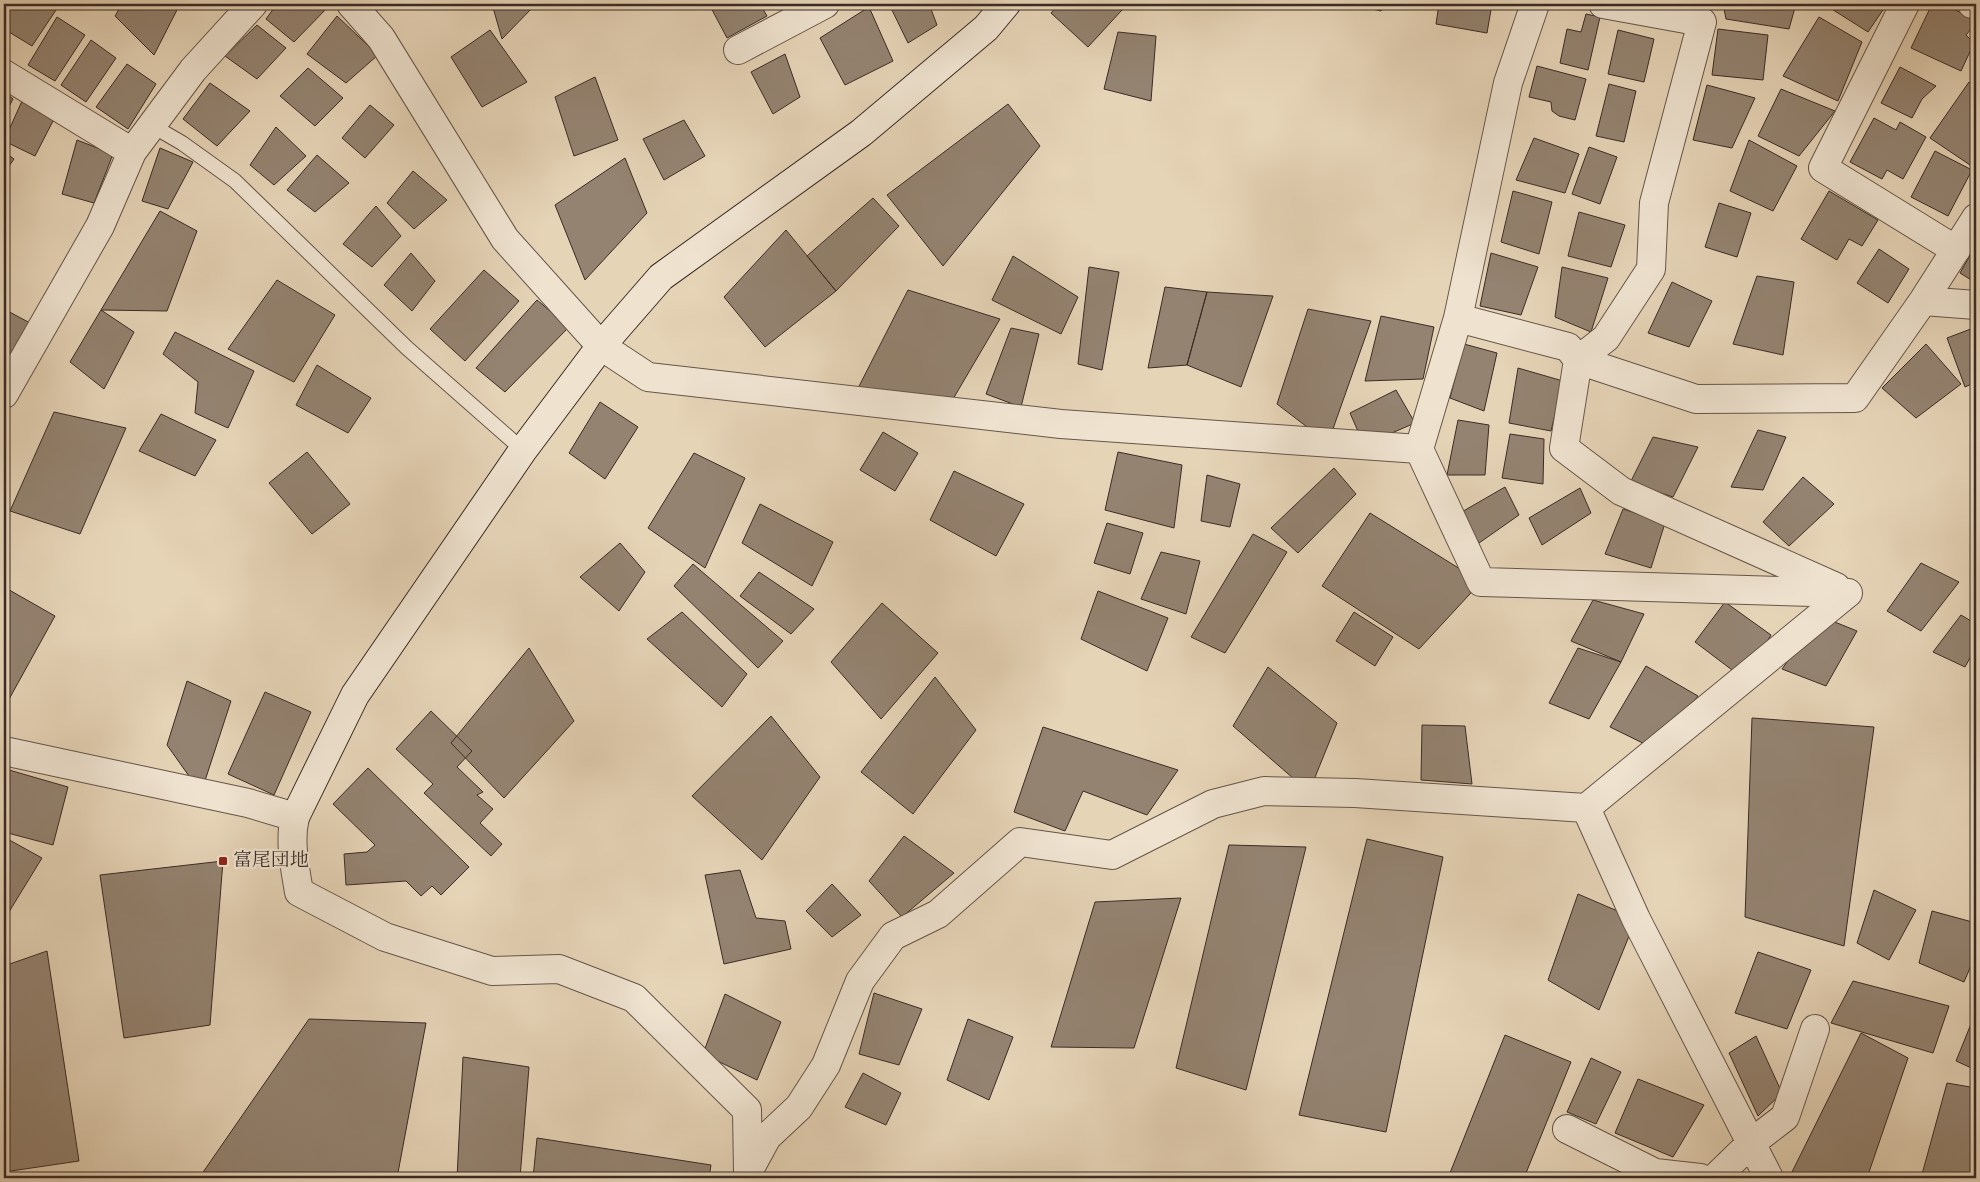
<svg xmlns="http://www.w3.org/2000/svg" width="1980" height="1182" font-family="Vollkorn,'Noto Serif JP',serif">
  <rect width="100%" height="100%" fill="#e6d4b7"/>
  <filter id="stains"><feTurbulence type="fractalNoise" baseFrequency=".004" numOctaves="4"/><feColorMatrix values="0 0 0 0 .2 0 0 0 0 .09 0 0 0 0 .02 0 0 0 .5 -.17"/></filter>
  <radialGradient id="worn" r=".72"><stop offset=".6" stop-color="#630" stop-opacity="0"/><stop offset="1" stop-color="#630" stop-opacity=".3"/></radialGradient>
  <path fill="#948371" stroke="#3b2b25" d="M4,4H60L32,46L4,29Z
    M122,4H180L154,55L115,16Z
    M277,4H324L328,7L294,42L266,19Z
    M492,4H536L502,39Z
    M709,4H760L767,16L727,38Z
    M889,4H929L937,25L908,43Z
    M1059,4H1113L1122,10L1088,47L1051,13Z
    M1352,4H1383L1381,11Z
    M1439,4H1492L1487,33L1436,24Z
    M1723,4H1796L1789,29L1726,19Z
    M1829,4H1887L1868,32L1827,6Z
    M1932,4H1943L1976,20V23L1966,35L1974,43L1961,71L1911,48Z
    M869,7L893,61L845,85L820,38Z
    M1586,14L1600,17L1588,70L1560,63L1567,29L1581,32Z
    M337,16L378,55L346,83L307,54Z
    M57,17L85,35L55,81L28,65Z
    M1819,17L1862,42L1838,101L1783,76Z
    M257,25L286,48L257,79L225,56Z
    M1718,29L1768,35L1763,80L1712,75Z
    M490,30L527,82L482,107L451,57Z
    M1618,30L1654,39L1644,82L1608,74Z
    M1118,32L1156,36L1151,101L1104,89Z
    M91,40L116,58L86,102L61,85Z
    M785,54L800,97L773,114L751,72Z
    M127,64L156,84L128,129L96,107Z
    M1537,66L1586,79L1575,120L1559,116L1552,111L1551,102L1529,97Z
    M1900,67L1936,86L1922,99L1912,118L1881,103Z
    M308,68L343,98L315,126L280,96Z
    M595,77L618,140L574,156L555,97Z
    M1969,82L1976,87V162L1973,167L1930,138Z
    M210,83L250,111L217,146L183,119Z
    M1609,84L1636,91L1624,142L1596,136Z
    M1707,85L1755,98L1732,148L1693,140Z
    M1781,89L1835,111L1799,156L1758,136Z
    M4,92L13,99L4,116Z
    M22,101L54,119L35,156L4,141Z
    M1008,104L1040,146L943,266L887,195Z
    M370,105L394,125L365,158L342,138Z
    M1874,118L1896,130L1900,122L1926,137L1903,179L1887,170L1882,179L1850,162Z
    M684,120L705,156L664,180L643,139Z
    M276,127L306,156L274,185L250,165Z
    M1534,138L1579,154L1565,193L1516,180Z
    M77,140L113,154L94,203L62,194Z
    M1749,140L1797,166L1773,211L1730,191Z
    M1589,147L1617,157L1600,204L1572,194Z
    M160,148L193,162L168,209L142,201Z
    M1935,151L1972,170L1948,216L1911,197Z
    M4,152L14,159L4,173Z
    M317,155L349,183L315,212L287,190Z
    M625,158L647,213L585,280L555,205Z
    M413,171L447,200L414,229L387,203Z
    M1513,191L1552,202L1539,254L1501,242Z
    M1829,191L1878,220L1862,246L1849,239L1837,260L1801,239Z
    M873,198L899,226L836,291L807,256Z
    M1719,203L1751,213L1737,257L1705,247Z
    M376,206L401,236L372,267L343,244Z
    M160,211L197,231L167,311L101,310Z
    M1579,212L1625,225L1611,267L1568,256Z
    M786,230L836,291L765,347L724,297Z
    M1976,245V283L1960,273Z
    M1879,249L1909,269L1888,303L1857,283Z
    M411,253L435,281L412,311L384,285Z
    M1491,253L1538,267L1521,315L1480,306Z
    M1013,256L1078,297L1061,334L992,300Z
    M1089,267L1119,272L1102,370L1078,364Z
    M1562,267L1608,278L1591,332L1555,317Z
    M484,270L519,301L465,361L430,329Z
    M1757,276L1794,282L1783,355L1733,344Z
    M277,280L335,315L294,382L228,349Z
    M1672,282L1712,301L1689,347L1648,333Z
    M1165,287L1207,292L1187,365L1148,368Z
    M908,290L1000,319L946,411L852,400Z
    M1207,292L1273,296L1241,387L1187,365Z
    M537,300L569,327L505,392L476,368Z
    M4,309L30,323L10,355L4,352Z
    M1308,309L1371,321L1328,443L1277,404Z
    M101,310L134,332L104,389L70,362Z
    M1381,316L1434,327L1423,379L1365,381Z
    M1976,327V382L1965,387L1947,338Z
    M1011,328L1039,334L1021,407L986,394Z
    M175,332L254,371L228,428L195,413L198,382L163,354Z
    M1464,344L1497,353L1484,411L1450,398Z
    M1926,344L1961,384L1916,418L1882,388Z
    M317,365L371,398L348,433L296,405Z
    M1518,368L1563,381L1551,431L1509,423Z
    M1396,390L1415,423L1364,445L1350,413Z
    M600,402L638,427L605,479L569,453Z
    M54,412L126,428L80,534L10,511Z
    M161,414L216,440L195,476L139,451Z
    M1458,420L1489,425L1485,475H1447Z
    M1758,430L1786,437L1763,490L1731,487Z
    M883,432L918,453L895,491L860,470Z
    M1510,434L1544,439L1543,484L1502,478Z
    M1653,437L1698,447L1673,497L1630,483Z
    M307,452L350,504L312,534L269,483Z
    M1118,452L1182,465L1174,528L1105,510Z
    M694,453L745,478L705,568L648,528Z
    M1334,468L1356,494L1298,553L1271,528Z
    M954,471L1024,504L996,556L930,520Z
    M1207,475L1240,484L1230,527L1201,521Z
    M1803,477L1834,504L1789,546L1763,522Z
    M1505,487L1519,515L1479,543L1460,513Z
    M1580,488L1591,513L1542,545L1529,518Z
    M760,504L833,542L812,586L742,543Z
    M1623,509L1665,523L1651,568L1605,554Z
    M1370,513L1481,582L1419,649L1322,586Z
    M1107,523L1143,533L1130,574L1094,563Z
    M1253,534L1287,552L1225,653L1191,637Z
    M620,543L645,572L619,611L580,577Z
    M1161,552L1200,561L1186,614L1141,599Z
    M1921,563L1959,582L1921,631L1887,611Z
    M693,564L783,641L758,668L674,586Z
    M759,572L814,609L791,634L740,596Z
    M4,587L55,616L8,701L4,700Z
    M1098,591L1168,618L1147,671L1081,639Z
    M1593,600L1644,614L1621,662L1571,641Z
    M1725,602L1771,635L1744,679L1695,642Z
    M882,603L938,653L881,719L831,662Z
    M682,612L747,674L722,707L647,639Z
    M1354,612L1393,637L1375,666L1336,641Z
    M1961,615L1976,624V647L1965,667L1933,652Z
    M1820,616L1857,631L1826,686L1782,669Z
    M529,648L574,721L504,798L451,743Z
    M1578,648L1621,662L1589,719L1549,703Z
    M1646,666L1698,696L1657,750L1610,727Z
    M1268,667L1337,723L1309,792L1233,726Z
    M935,677L976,730L913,814L861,772Z
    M187,681L231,701L201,793L167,745Z
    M265,692L311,712L274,795L228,774Z
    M431,711L472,751L457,767L483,792L477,795L493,809L480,823L502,844L491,856L424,793L433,784L396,749Z
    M771,716L820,777L762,860L692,796Z
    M1752,718L1874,727L1844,946L1745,917Z
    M1422,725L1465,726L1472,784L1421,780Z
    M1043,727L1178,770L1147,815L1083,791L1065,831L1014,812Z
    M368,768L469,867L441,895L432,886L421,896L406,881L346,885L344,854L367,852L375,845L333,804Z
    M9,770L68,787L53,845L4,832V783Z
    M904,836L954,873L902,917L869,881Z
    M4,837L42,858L4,920Z
    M1367,839L1443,857L1386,1132L1299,1115Z
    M1229,845L1306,847L1246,1090L1176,1068Z
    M223,861L210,1025L124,1038L100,875Z
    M740,870L756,918L785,921L791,949L724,964L705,875Z
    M832,884L861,915L832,937L806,911Z
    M1874,890L1916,910L1889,960L1857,943Z
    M1578,894L1636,919L1599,1010L1548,980Z
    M1181,898L1134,1048L1051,1047L1095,902Z
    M1932,911L1976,923V954L1964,982L1919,963Z
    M47,951L79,1161L4,1172V966Z
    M1758,952L1811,970L1787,1029L1735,1013Z
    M1853,981L1949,1006L1933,1053L1831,1023Z
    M874,993L922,1009L899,1065L859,1054Z
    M725,994L781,1022L757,1080L703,1054Z
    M1975,1014H1976V1070L1956,1061Z
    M309,1019L426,1023L397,1178H199Z
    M968,1019L1013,1037L989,1100L947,1080Z
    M1861,1033L1908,1058L1867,1178H1789Z
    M1505,1035L1571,1062L1524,1178H1448Z
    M1756,1036L1782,1093L1758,1116L1729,1053Z
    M463,1057L529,1067L520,1178H457Z
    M1591,1058L1621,1072L1596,1124L1567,1112Z
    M863,1073L901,1093L886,1125L845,1107Z
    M1638,1079L1704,1105L1673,1157L1615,1133Z
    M1947,1083L1976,1088V1178H1921Z
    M537,1138L711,1165L709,1178H533Z"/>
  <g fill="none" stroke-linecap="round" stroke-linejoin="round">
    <g stroke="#66554a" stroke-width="16">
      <path id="lane" d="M151,125L182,143L235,181L407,348L523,450"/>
    </g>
    <g stroke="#66554a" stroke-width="30">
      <path id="street" d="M351,4L381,38L505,239L601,346L648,377L1061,424L1419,449
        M1535,4L1508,83L1458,318L1419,449L1481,582L1848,593
        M1905,4L1823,168L1956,250
        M1972,4L1976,5
        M738,50L825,4
        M4,74L132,152
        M1923,301L1976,305
        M1458,318L1568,347L1578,360L1606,338L1651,269L1654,203L1702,22L1603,4
        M4,394L100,226L132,152L193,70L253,4
        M1836,587L1621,491L1564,448L1578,360L1696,399L1855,398L1923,301L1976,218
        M4,751L248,803L295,817C289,841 295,868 299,892L385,937L492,971L559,969L634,998L747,1110L748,1172
        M1586,808L1636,919L1769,1178
        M1567,1129L1655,1173L1700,1178
        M748,1172L767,1137L799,1107L826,1065L860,981L893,936L938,914L1020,842L1112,855L1213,804L1264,791L1355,793L1586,808L1848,593
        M1715,1178L1751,1143L1785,1117L1815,1029"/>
    </g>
    <g stroke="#3b2b25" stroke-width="30">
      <path id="secondary" d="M295,817L355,695L523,450L601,346L661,277L861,133L986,28L1006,4"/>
    </g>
    <use href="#lane" stroke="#efe3d0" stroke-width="14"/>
    <use href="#street" stroke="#efe3d0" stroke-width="28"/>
    <use href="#secondary" stroke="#efe3d0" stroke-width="28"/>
  </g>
  <rect fill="#8f2418" stroke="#efe3d0" stroke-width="2" x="218" y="856" width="10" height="10" rx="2.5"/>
  <g text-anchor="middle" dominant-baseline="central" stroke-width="4.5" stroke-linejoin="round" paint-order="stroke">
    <g font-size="19" fill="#3b2b25" stroke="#efe3d0" text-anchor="start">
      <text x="233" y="861">富尾団地</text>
    </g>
  </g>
  <rect width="1980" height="1182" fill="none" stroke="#e6d4b7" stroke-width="20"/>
  <rect x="5" y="5" width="1970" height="1172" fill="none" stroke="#3b2b25" stroke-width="2.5"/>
  <rect x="10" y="10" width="1960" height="1162" fill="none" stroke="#3b2b25"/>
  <rect width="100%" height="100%" filter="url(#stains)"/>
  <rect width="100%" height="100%" fill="url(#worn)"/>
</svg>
